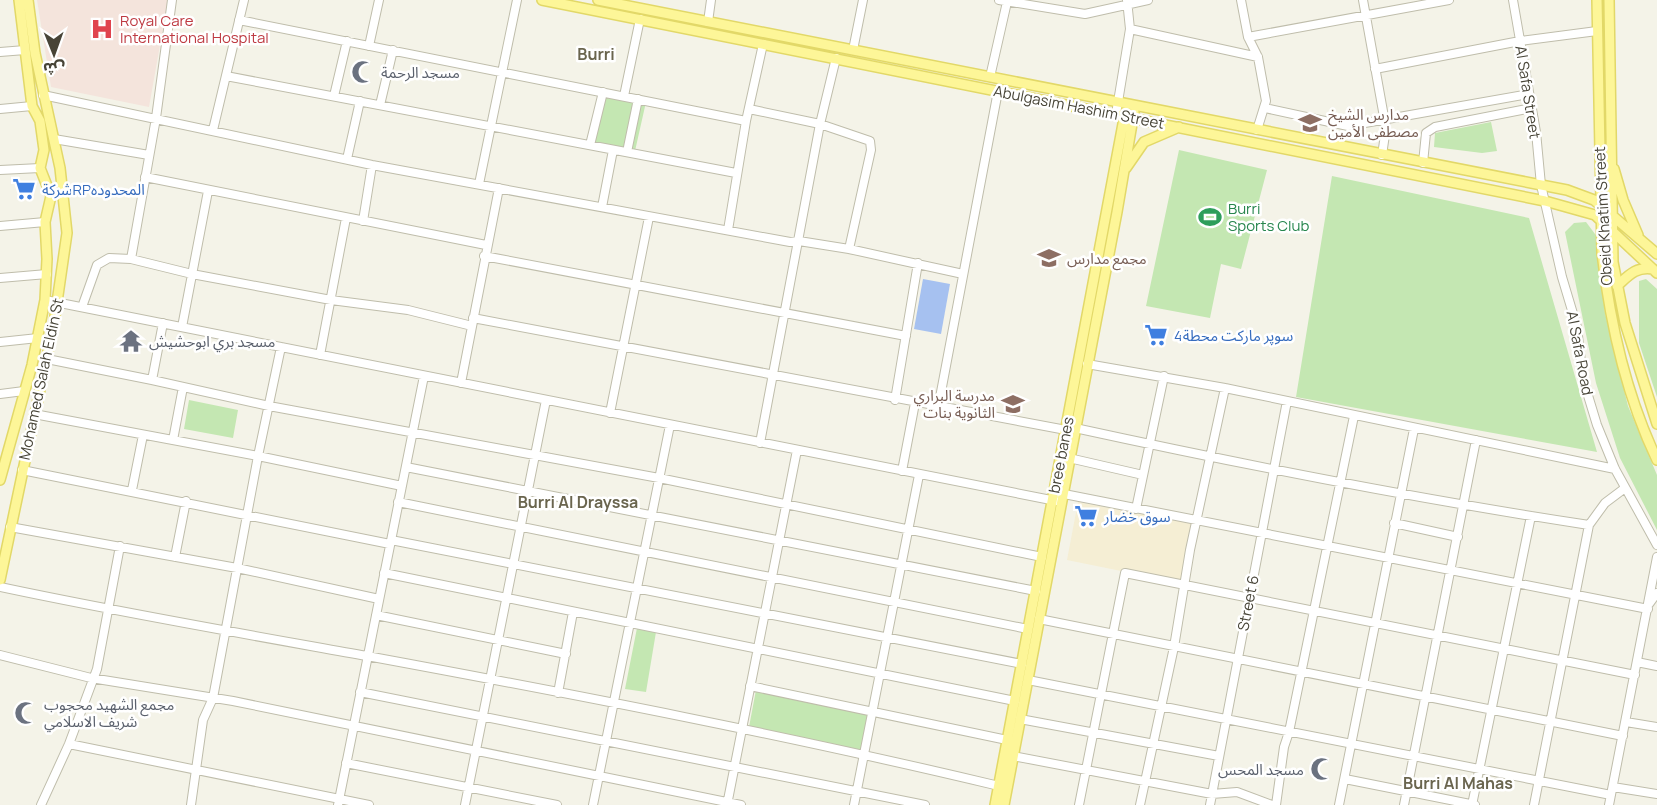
<svg xmlns="http://www.w3.org/2000/svg" width="1657" height="805" font-family="Manrope,'Noto Sans Arabic',sans-serif">
  <rect width="100%" height="100%" fill="#f4f3e8"/>
  <path fill="#f5eed4" d="M1078,502L1192,523L1180,583L1067,560Z"/>
  <path fill="#f4e4dc" d="M37,0H168L149,107L51,87Z"/>
  <path fill="#c4e7b2" d="M604,92L646,102L635,151L593,142Z
    M1491,122L1497,151L1482,153L1434,147L1435,133Z
    M1179,150L1267,170L1241,269L1221,264L1210,318L1146,306Z
    M1332,176L1529,218L1597,452L1296,397Z
    M1586,222L1598,238L1605,313L1628,406L1657,475V530L1620,458L1596,383L1565,232L1574,223Z
    M1646,279L1657,289V397L1639,343V281Z
    M189,400L238,410L233,438L184,429Z
    M637,628L656,632L646,692L625,689Z
    M756,690L869,713L862,750L749,727Z"/>
  <path fill="#a6c1f0" d="M923,279L950,284L941,334L914,329Z"/>
  <g fill="none" stroke-linecap="round" stroke-linejoin="round">
    <g stroke="#bfbdab" stroke-width="10">
      <path id="minor" d="M999,0L1085,14L1148,0
        M1241,0L1248,37L1258,57L1266,101L1257,130
        M1363,0L1386,128L1382,155
        M1513,0L1536,132L1541,185L1562,277L1577,327L1583,379L1597,425L1615,469L1657,545
        M239,20L746,121
        M708,22L711,0
        M1130,29L1258,57
        M1248,37L1449,0
        M369,46L379,0
        M853,50L863,0
        M0,52L25,50
        M1375,69L1520,41L1597,31
        M226,76L736,173
        M990,77L1007,2
        M43,95L372,165L790,242L799,241L849,249L963,274
        M334,96L347,41
        M624,96L640,19
        M380,105L393,50
        M1265,108L1348,126L1529,94
        M0,109L32,106
        M749,109L820,124L870,141L871,150L849,249
        M1116,114L1130,29L1127,0
        M213,130L244,0
        M54,139L149,155
        M590,145L603,92
        M627,152L638,99
        M347,159L360,101
        M1423,163L1426,133L1435,127L1532,108
        M0,170L40,168
        M145,177L486,245
        M479,184L517,0
        M602,207L613,150
        M363,221L372,165
        M0,226L45,222
        M728,230L746,121L763,44
        M484,256L906,336
        M131,259L156,118L172,0
        M0,278L47,274
        M45,300L1056,501
        M82,307L97,265L109,258L131,259L192,274L331,300L408,310L472,326
        M473,318L1066,430L1075,428C1245,465 1417,499 1589,525
        M182,327L208,191
        M0,342L38,338
        M320,355L346,218
        M47,359L152,380L163,323
        M1087,364L1225,388L1615,469
        M152,380L269,406L659,478L1042,557
        M461,383L499,188
        M0,394L24,391
        M895,400L918,263
        M938,408L998,91
        M610,413L649,217
        M34,414L258,456L402,486
        M173,440L183,387
        M760,443L820,124L836,58
        M1069,458L1143,475
        M406,467L1036,591
        M22,470L390,544
        M902,471L915,403
        M132,490L143,435
        M1059,493L1648,609
        M398,502L1028,629
        M1136,509L1164,376
        M1394,523L1458,537
        M10,527L237,568L379,599
        M391,540L1022,664
        M175,557L186,501
        M384,573L1015,701
        M0,587C122,613 244,634 367,656C578,695 790,736 999,786
        M1649,604L1657,593
        M376,615L566,654
        M1039,619L1623,736
        M0,655L91,678L233,701L741,805
        M1637,662L1657,666
        M1028,680L1611,795
        M750,686L1007,740
        M360,692L925,805
        M558,693L573,612
        M1020,719L1219,756
        M1626,722L1657,727
        M69,744L369,805
        M1013,756L1212,794L1237,792L1272,805
        M346,763L557,805
        M1345,779L1475,805
        M1613,787L1657,794
        M41,805L69,744L97,669L120,546
        M191,805L203,720L213,698L258,456L281,347
        M338,805L424,376
        M465,805L546,400
        M593,805L670,425
        M727,805L797,450
        M854,805L919,475
        M1079,805L1125,573L1635,675
        M1140,805L1174,647L1190,550L1225,388
        M1210,805L1287,401
        M1276,805L1284,747L1289,732L1354,416
        M1339,805L1414,429
        M1404,805L1476,440
        M1472,805L1531,516
        M1534,805L1589,525L1605,503L1625,488
        M1609,805L1657,557"/>
    </g>
    <g stroke="#e2d868" stroke-width="12">
      <path id="major" d="M542,0L1545,201L1595,215L1657,273
        M598,0L1567,190L1594,200L1657,254
        M1597,0L1602,253C1610,324 1626,395 1657,460
        M1609,0L1613,262L1625,323L1657,424
        M1126,168L1144,142L1179,127
        M1614,169L1623,200L1638,235
        M1617,286C1628,276 1636,266 1653,269
        M0,480L32,365L45,300L47,259L45,222L51,196L40,168L44,150L40,121L32,106L19,0
        M0,580L54,323L67,233L60,168L35,53L28,0
        M995,805L1125,113
        M1004,805L1117,212L1134,112"/>
    </g>
    <use href="#minor" stroke="#fff" stroke-width="8"/>
    <use href="#major" stroke="#fdf698" stroke-width="9"/>
  </g>
  <defs>
    <g id="hospital-bare" transform="scale(1.8)"><path d="M-5-5h3v3.5h4V-5h3V5h-3V1.5h-4V5h-3Z" fill="#e0444e" stroke="#fff" stroke-width="2.5" paint-order="stroke"/></g>
    <g id="mosque-bare" transform="scale(1.8)"><path d="M3.5-4.9A6 6 0 1 0 3.5 4.9A5 5 0 1 1 3.5-4.9Z" fill="#6b7280" stroke="#fff" stroke-width="2.5" paint-order="stroke"/></g>
    <g id="school-bare" transform="scale(1.8)"><path d="M0-5L7-2L0 1L-7-2ZM-4 1L0 2.5L4 1V4Q0 6-4 4Z" fill="#8d6e63" stroke="#fff" stroke-width="2.5" paint-order="stroke"/></g>
    <g id="supermarket-bare" transform="scale(1.8)"><path d="M-6-5.5h2.5l.6 2H6L4.5 2H-2.5L-4.4-4H-6ZM-1.5 3.2a1.3 1.3 0 1 0 .1 0ZM3 3.2a1.3 1.3 0 1 0 .1 0Z" fill="#3f7fe0" stroke="#fff" stroke-width="2.5" paint-order="stroke"/></g>
    <g id="stadium-bare" transform="scale(1.8)"><path d="M0-5a6.5 5 0 1 0 0 10a6.5 5 0 1 0 0-10ZM-3.5-1.8h7v3.6h-7Z" fill="#2e9e5b" stroke="#fff" stroke-width="2.5" paint-order="stroke"/></g>
    <g id="temple-bare" transform="scale(1.8)"><path d="M0-6L5-2H3V0L6.5 2.5H4V6H1.5V3h-3V6H-4V2.5H-6.5L-3 0V-2H-5Z" fill="#6b7280" stroke="#fff" stroke-width="2.5" paint-order="stroke"/></g>
  </defs>
  <g fill-rule="evenodd">
    <use href="#hospital-bare" x="102" y="29"/>
    <use href="#mosque-bare" x="363" y="72"/>
    <use href="#school-bare" x="1310" y="123"/>
    <use href="#supermarket-bare" x="24" y="189"/>
    <use href="#stadium-bare" x="1210" y="217"/>
    <use href="#school-bare" x="1049" y="258"/>
    <use href="#supermarket-bare" x="1156" y="335"/>
    <use href="#temple-bare" x="131" y="341"/>
    <use href="#school-bare" x="1013" y="404"/>
    <use href="#supermarket-bare" x="1086" y="516"/>
    <use href="#mosque-bare" x="26" y="713"/>
    <use href="#mosque-bare" x="1322" y="769"/>
  </g>
  <g text-anchor="middle" dominant-baseline="central" stroke-width="5" stroke-linejoin="round" paint-order="stroke">
    <g font-size="15" fill="#be3a42" stroke="#fff" text-anchor="start">
      <text x="120" y="20">Royal Care<tspan x="120" dy="17">International Hospital</tspan></text>
    </g>
    <g font-size="15" fill="#5b616d" stroke="#fff" text-anchor="start">
      <text x="381" y="72">مسجد الرحمة</text>
      <text x="149" y="341">مسجد بري ابوحشيش</text>
      <text x="44" y="704">مجمع الشهيد محجوب<tspan x="44" dy="17">شريف الاسلامي</tspan></text>
      <text x="1304" y="769" text-anchor="end">مسجد المحس</text>
    </g>
    <g font-size="15" fill="#474437" stroke="#fff">
      <text transform="translate(1528 92) rotate(81)">Al Safa Street</text>
      <text transform="translate(1079 107) rotate(11)">Abulgasim Hashim Street</text>
      <text transform="translate(1603 216) rotate(-93)">Obeid Khatim Street</text>
      <text transform="translate(1580 353) rotate(79)">Al Safa Road</text>
      <text transform="translate(41 379) rotate(-78)">Mohamed Salah Eldin St</text>
      <text transform="translate(1061 455) rotate(-79)">bree banes</text>
      <text transform="translate(1248 603) rotate(-79)">Street 6</text>
    </g>
    <g font-size="15" fill="#785e54" stroke="#fff" text-anchor="start">
      <text x="1328" y="114">مدارس الشيخ<tspan x="1328" dy="17">مصطفى الأمين</tspan></text>
      <text x="1067" y="258">مجمع مدارس</text>
      <text x="995" y="395" text-anchor="end">مدرسة البراري<tspan x="995" dy="17">الثانوية بنات</tspan></text>
    </g>
    <g font-size="15" fill="#366cbe" stroke="#fff" text-anchor="start">
      <text x="42" y="189">شركةRPالمحدوده</text>
      <text x="1174" y="335">سوپر مارکت محطة4</text>
      <text x="1104" y="516">سوق خضار</text>
    </g>
    <g font-size="15" fill="#27864d" stroke="#fff" text-anchor="start">
      <text x="1228" y="208">Burri<tspan x="1228" dy="17">Sports Club</tspan></text>
    </g>
    <g font-size="16" font-weight="bold" fill="#6a654e" stroke="#fff">
      <text x="596" y="54">Burri</text>
      <text x="578" y="502">Burri Al Drayssa</text>
      <text x="1458" y="783">Burri Al Mahas</text>
    </g>
  </g>
  <g transform="translate(54 54) rotate(179)" stroke="#ffffff" stroke-width="4.5" paint-order="stroke">
  <path d="M0-4.5L10 22L0 15L-10 22Z" fill="#474437"/>
  <text y="-9" font-size="16" font-weight="bold" text-anchor="middle" fill="#474437">ش</text>
  </g>
</svg>
